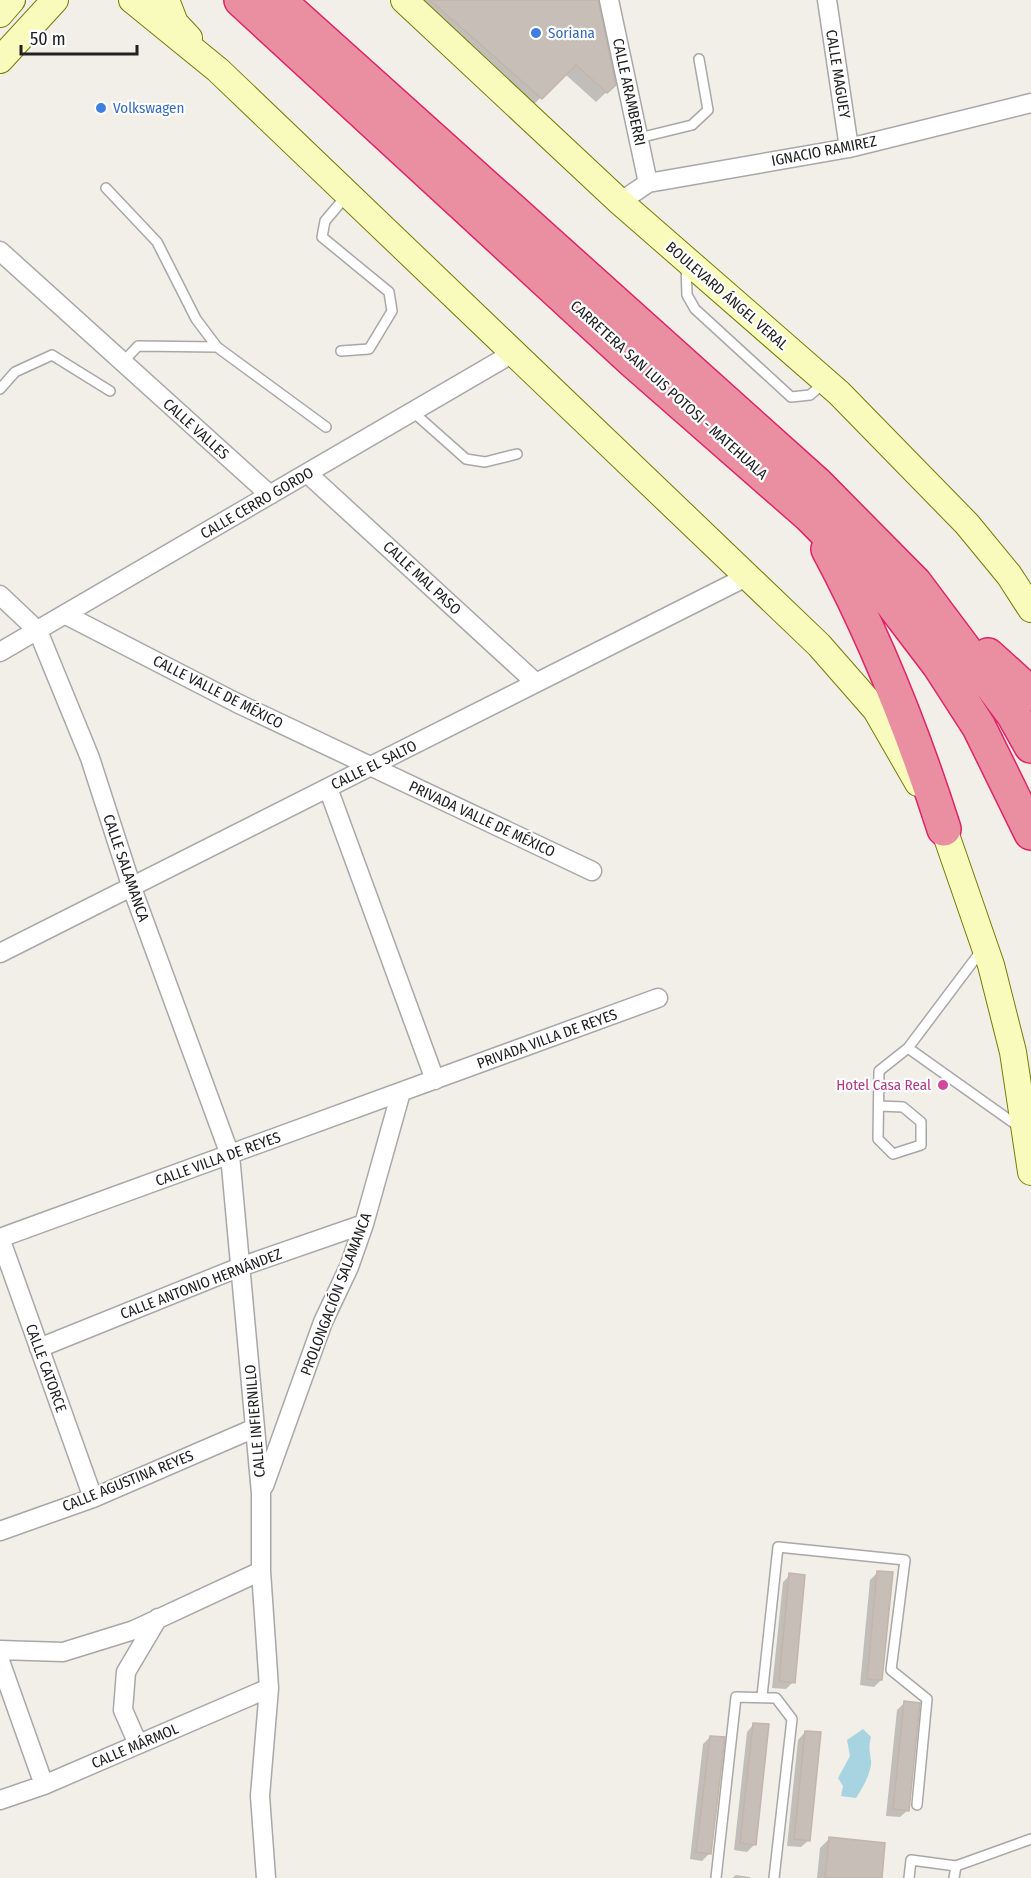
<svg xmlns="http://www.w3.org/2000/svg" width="1031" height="1878" font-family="'Fira Sans Condensed',sans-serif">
  <rect width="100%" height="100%" fill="#f2eee8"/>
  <path fill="#a7d4e0" d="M863,1729L871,1737C868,1749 870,1750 871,1761C872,1772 862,1789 856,1798L841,1796L843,1786L838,1778L850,1756L847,1740Z"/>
  <path fill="#0003" d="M409,0H596L614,85L596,102L565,74L531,107Z
    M878,1572L881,1680L874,1687L860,1685L870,1580Z
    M790,1575L793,1682L786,1689L772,1688L783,1582Z
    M904,1703L908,1810L900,1817L886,1816L897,1710Z
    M754,1724L755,1844L747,1852L734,1850L747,1732Z
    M805,1732L809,1840L801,1847L787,1846L798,1740Z
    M710,1737V1853L702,1861L690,1859L703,1744Z
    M830,1838L880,1878H817L820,1848Z
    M736,1875L750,1877V1878H732Z"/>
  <path fill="#c7beb7" stroke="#c4b4a9" stroke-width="1.5" d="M430,0H598L616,85L607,93L576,65L542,99Z
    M877,1571L893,1572L882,1680L867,1679Z
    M789,1573L805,1575L795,1683L779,1681Z
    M904,1701L920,1703L909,1811L893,1809Z
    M753,1723L769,1724L756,1845L740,1843Z
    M805,1731L821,1732L810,1841L794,1839Z
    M710,1736L725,1737L711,1854L696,1852Z
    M829,1837L885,1843L882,1878H825Z"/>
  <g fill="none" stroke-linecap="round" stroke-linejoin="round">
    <g stroke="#a8a8a8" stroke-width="12">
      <path id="lane" d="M639,138L692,125L708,110L699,59
        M106,188L157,242L196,319L217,347
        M686,264L687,295L695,309L791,397L810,395L824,383
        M341,351L369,349L392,311L389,292L322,237L325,221L347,195
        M122,363L138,346L217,347L326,427
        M0,389L15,372L52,355L110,391
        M413,412L466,459L485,462L517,454
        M981,951L908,1048L1018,1126
        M879,1106L903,1107L921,1122V1145L893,1154L878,1139L879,1071L908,1048
        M762,1696L778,1547L905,1560L891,1670L927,1699L917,1805
        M716,1878L736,1697L776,1698L792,1719L774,1878
        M909,1878L911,1860L956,1866
        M954,1878L956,1866L1031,1839"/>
    </g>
    <g stroke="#a8a8a8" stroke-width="21">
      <path id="street" d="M609,0L648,183
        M827,0L849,148
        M620,202L648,183L849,148L1031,103
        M0,251L270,495
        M307,473L536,683
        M0,595L38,631L90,758L132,888L230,1155L261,1493V1571L269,1688L260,1796L266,1878
        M66,615L237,703L592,871
        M0,652L513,353
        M328,788L435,1080
        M0,953L748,576
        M39,1348L240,1267L364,1224
        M264,1486L323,1322L349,1267L364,1224L401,1092
        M93,1498L0,1238L658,998
        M0,1531L93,1498L255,1428
        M0,1650L63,1652L134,1630L261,1571
        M0,1661L44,1785
        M138,1744L123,1710L126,1672L158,1618
        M0,1800L44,1785L269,1688"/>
    </g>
    <g stroke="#737e02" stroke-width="28">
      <path id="secondary" d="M132,0L218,70L819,645L876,710L918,783
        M166,0L175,23L189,38
        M404,0L620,202L839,393L967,524L1009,575L1031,609
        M0,14L12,0
        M0,60L55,0
        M936,815L944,829L991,965L1013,1052L1031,1172"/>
    </g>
    <g stroke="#e02469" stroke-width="36">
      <path id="highway" d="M241,0L633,361L810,516L878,585L939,665L979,727L1031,833
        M278,0L817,484L915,583L1013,714L1031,746
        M828,549C876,639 913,732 944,829
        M988,655L1031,694"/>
    </g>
    <use href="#lane" stroke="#fff" stroke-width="9"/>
    <use href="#street" stroke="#fff" stroke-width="18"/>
    <use href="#secondary" stroke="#f9fbbc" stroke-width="26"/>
    <use href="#highway" stroke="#ea8fa1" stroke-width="33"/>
  </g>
  <g fill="#3f7fe0" stroke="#fff" stroke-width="2">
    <circle cx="536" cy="33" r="6"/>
    <circle cx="101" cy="108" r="6"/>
  </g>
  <circle fill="#d1479c" stroke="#fff" stroke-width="2" cx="943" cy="1085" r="6"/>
  <g text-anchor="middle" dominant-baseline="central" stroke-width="4.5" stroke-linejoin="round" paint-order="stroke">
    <g font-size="15" fill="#366cbe" stroke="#fff" text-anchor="start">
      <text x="548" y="33">Soriana</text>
      <text x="113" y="108">Volkswagen</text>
    </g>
    <g font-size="15" fill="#212121" stroke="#fff">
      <text transform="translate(838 74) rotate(81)">CALLE MAGUEY</text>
      <text transform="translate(629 92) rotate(78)">CALLE ARAMBERRI</text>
      <text transform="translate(824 151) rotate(-11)">IGNACIO RAMIREZ</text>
      <text transform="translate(727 296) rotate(41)">BOULEVARD ÁNGEL VERAL</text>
      <text transform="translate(669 390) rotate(42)">CARRETERA SAN LUIS POTOSI - MATEHUALA</text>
      <text transform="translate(196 429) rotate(42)">CALLE VALLES</text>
      <text transform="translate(257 503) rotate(-30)">CALLE CERRO GORDO</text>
      <text transform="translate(422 578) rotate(43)">CALLE MAL PASO</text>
      <text transform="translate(218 692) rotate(27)">CALLE VALLE DE MÉXICO</text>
      <text transform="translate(374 765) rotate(-26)">CALLE EL SALTO</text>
      <text transform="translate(482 819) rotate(25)">PRIVADA VALLE DE MÉXICO</text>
      <text transform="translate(126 868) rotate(71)">CALLE SALAMANCA</text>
      <text transform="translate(547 1039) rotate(-20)">PRIVADA VILLA DE REYES</text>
      <text transform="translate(218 1159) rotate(-20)">CALLE VILLA DE REYES</text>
      <text transform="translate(201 1284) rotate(-21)">CALLE ANTONIO HERNÁNDEZ</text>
      <text transform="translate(336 1294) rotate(-69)">PROLONGACIÓN SALAMANCA</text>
      <text transform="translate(46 1368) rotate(70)">CALLE CATORCE</text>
      <text transform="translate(255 1421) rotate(-95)">CALLE INFIERNILLO</text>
      <text transform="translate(128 1481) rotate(-22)">CALLE AGUSTINA REYES</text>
      <text transform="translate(135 1746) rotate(-23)">CALLE MÁRMOL</text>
    </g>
    <g font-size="15" fill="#b23c85" stroke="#fff" text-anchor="end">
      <text x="931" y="1085">Hotel Casa Real</text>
    </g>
  </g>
  <path d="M21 45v9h116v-9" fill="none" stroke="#212121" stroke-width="3"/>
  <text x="30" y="45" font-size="18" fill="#212121" stroke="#ffffff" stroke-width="4.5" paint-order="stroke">50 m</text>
</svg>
